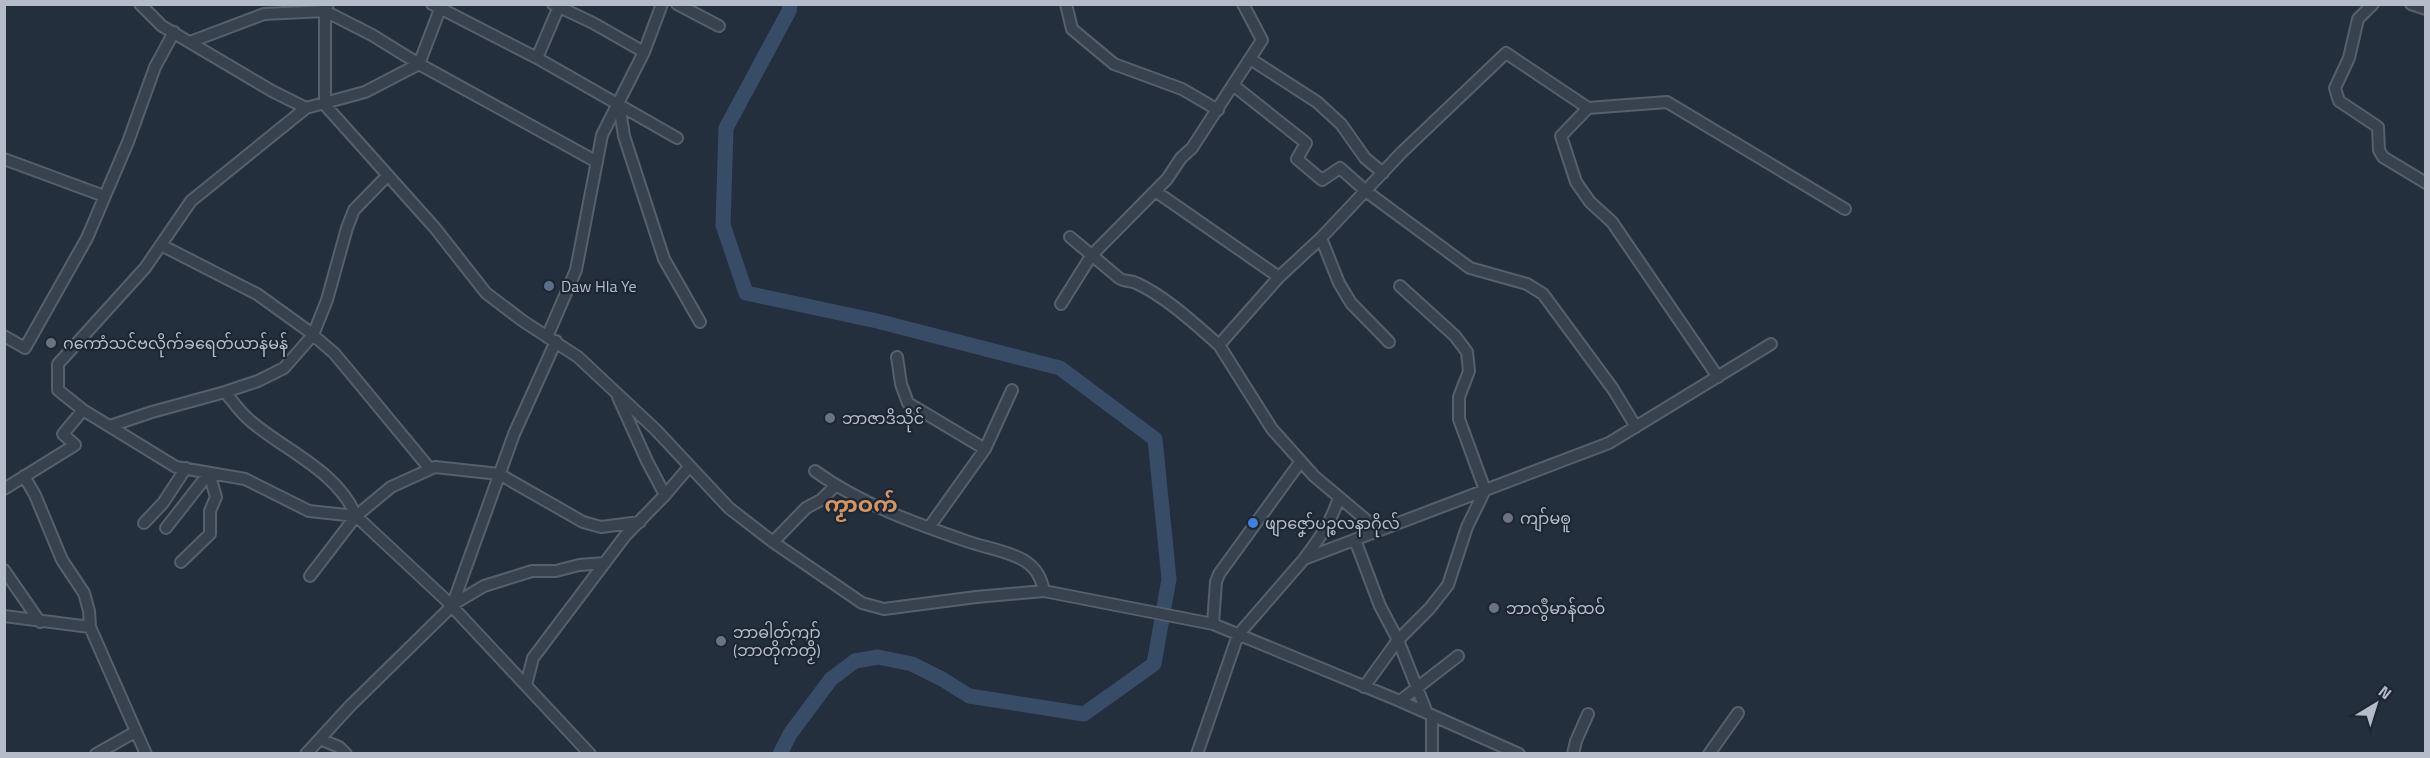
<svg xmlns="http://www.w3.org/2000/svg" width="2430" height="758" font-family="'Titillium Web','Noto Sans Myanmar',sans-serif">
  <rect width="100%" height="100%" fill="#242f3e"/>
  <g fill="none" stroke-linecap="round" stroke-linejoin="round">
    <path stroke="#394c67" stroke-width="15" d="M780,754L790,734L831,679L855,661L878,657L912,664L942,679L969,696L1084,714L1154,664L1169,579L1155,439L1060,368L877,321L746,293L723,225L726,128L789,11L790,4"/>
    <g stroke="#565f6c" stroke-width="14">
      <path id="minor" d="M140,4L162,26L272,91L306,108
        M328,4L325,11V105L435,228L486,293L523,321L578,357L656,430L729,508L773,542L862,603L884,609L976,597L1044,591L1213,624L1400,701L1519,754
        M432,4L537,58L677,138
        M442,4L419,64L365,92L306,108L191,201L145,268L58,364V390L83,410L176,467L245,479L309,511L356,516L446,600L590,754
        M677,4L719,26
        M1066,4L1072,29L1114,64L1182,89L1218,110
        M2373,4L2358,19L2349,58L2335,88L2339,101L2378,127L2379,150L2383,157L2426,183
        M2411,4L2426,9
        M190,42L264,14L325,11L372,35L419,64L597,162
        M644,52L662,4
        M537,58L560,4
        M1255,62L1317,102L1341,124L1365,158L1383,173
        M1233,85L1306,143L1297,159L1322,180L1340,168L1367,192L1470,268L1527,284L1543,294L1613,389L1636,427
        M619,104L624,136L664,259L700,322
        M1588,108L1667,102L1845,209
        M4,159L104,196
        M1155,191L1279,277L1219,345L1272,429L1314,476L1378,530
        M1070,237L1119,278C1124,282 1130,280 1136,283C1165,296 1195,324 1219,345
        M1321,238L1339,283L1351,303L1389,342
        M161,245L257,294L307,330L334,353L354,377L430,469
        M1279,277L1321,238L1401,153L1506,53L1588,108L1561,136L1576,182L1590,202L1612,222L1718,377
        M1061,304L1091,256L1167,179L1181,158L1192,148L1262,40L1243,4
        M4,336L25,348L87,238L128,142L155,67L174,32
        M547,337L576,270L602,135L644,52L593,23L553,4
        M897,357L901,384L908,403L985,449
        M225,392C234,403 242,415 253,423C288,452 338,472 356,516
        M618,397L647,461L665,495
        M110,426L152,412L225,392L258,381L284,368L313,335L327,300L347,228L354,210L388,175
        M815,471C860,504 917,524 969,542C987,548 1009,551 1025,561C1037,569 1041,578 1044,591
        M24,476L35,495L62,560L84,593L89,611L90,627
        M4,489L75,445L63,434L83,410
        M144,523L163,503L186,468
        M930,526L985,449L1012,390
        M166,528L209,473
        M1355,540L1380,606L1398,640L1427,713
        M773,542L806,508L821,500L835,486
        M1304,559C1319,539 1332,521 1339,497
        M181,562L210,534V511L216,497L209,473
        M4,570L40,622
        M310,576L356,516L391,487L435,467L499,474L583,522L601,527L640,522
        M452,605L484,586L532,571H556L579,565L605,563
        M4,616L90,627L146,754
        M1213,624L1216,582L1219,574L1301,461
        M526,685L533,658L625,536L665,495L689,467
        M1364,687L1398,640L1430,608L1448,585L1467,527L1485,490L1459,419V397L1469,371L1467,352L1455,336L1400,286
        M1400,701L1458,656
        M320,739L339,747L346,754
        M96,754L135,732
        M306,754L350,706L452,606L514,434L556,341
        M1197,754L1238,635L1304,559L1609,443L1771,344
        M1432,754V715
        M1573,754L1576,741L1588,714
        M1709,754L1738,713"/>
    </g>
    <use href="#minor" stroke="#38414e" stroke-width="10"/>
  </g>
  <circle fill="#5c6f8a" stroke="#1d2633" stroke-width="2" cx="549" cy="286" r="6"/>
  <g fill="#6b7280" stroke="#1d2633" stroke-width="2">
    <circle cx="51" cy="343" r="6"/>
    <circle cx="830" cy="418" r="6"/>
    <circle cx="1508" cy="518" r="6"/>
    <circle cx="1494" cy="608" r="6"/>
    <circle cx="721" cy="641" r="6"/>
  </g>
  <circle fill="#3f7fe0" stroke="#1d2633" stroke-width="2" cx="1253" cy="523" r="6"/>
  <g text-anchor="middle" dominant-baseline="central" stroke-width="4.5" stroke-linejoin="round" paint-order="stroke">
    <g font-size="16" fill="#b4bcc9" stroke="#1d2633" text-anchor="start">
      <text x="561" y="286">Daw Hla Ye</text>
      <text x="63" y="343">ဂကောံသင်ဗလိုက်ခရေတ်ယာန်မန်</text>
      <text x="842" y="418">ဘာဇာဒိသိုင်</text>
      <text x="1520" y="518">ကျာ်မၜူ</text>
      <text x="1265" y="523">ဖျာဇၞော်ပဉ္စလနာဂိုလ်</text>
      <text x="1506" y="608">ဘာလွဳမာန်ထဝ်</text>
      <text x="733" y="632">ဘာဓါတ်ကျာ်<tspan x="733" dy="18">(ဘာတိုက်တၟိ)</tspan></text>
    </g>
    <g font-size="22" font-weight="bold" fill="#d59563" stroke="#1d2633">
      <text x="861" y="504">ကၟာဝက်</text>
    </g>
  </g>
  <rect width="2430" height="758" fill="none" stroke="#b4bcc9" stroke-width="12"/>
  <g transform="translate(2376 704) rotate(38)" stroke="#1d2633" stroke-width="4.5" paint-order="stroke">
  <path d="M0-4.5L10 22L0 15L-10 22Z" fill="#b4bcc9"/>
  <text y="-9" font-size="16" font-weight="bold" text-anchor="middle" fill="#b4bcc9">N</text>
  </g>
</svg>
